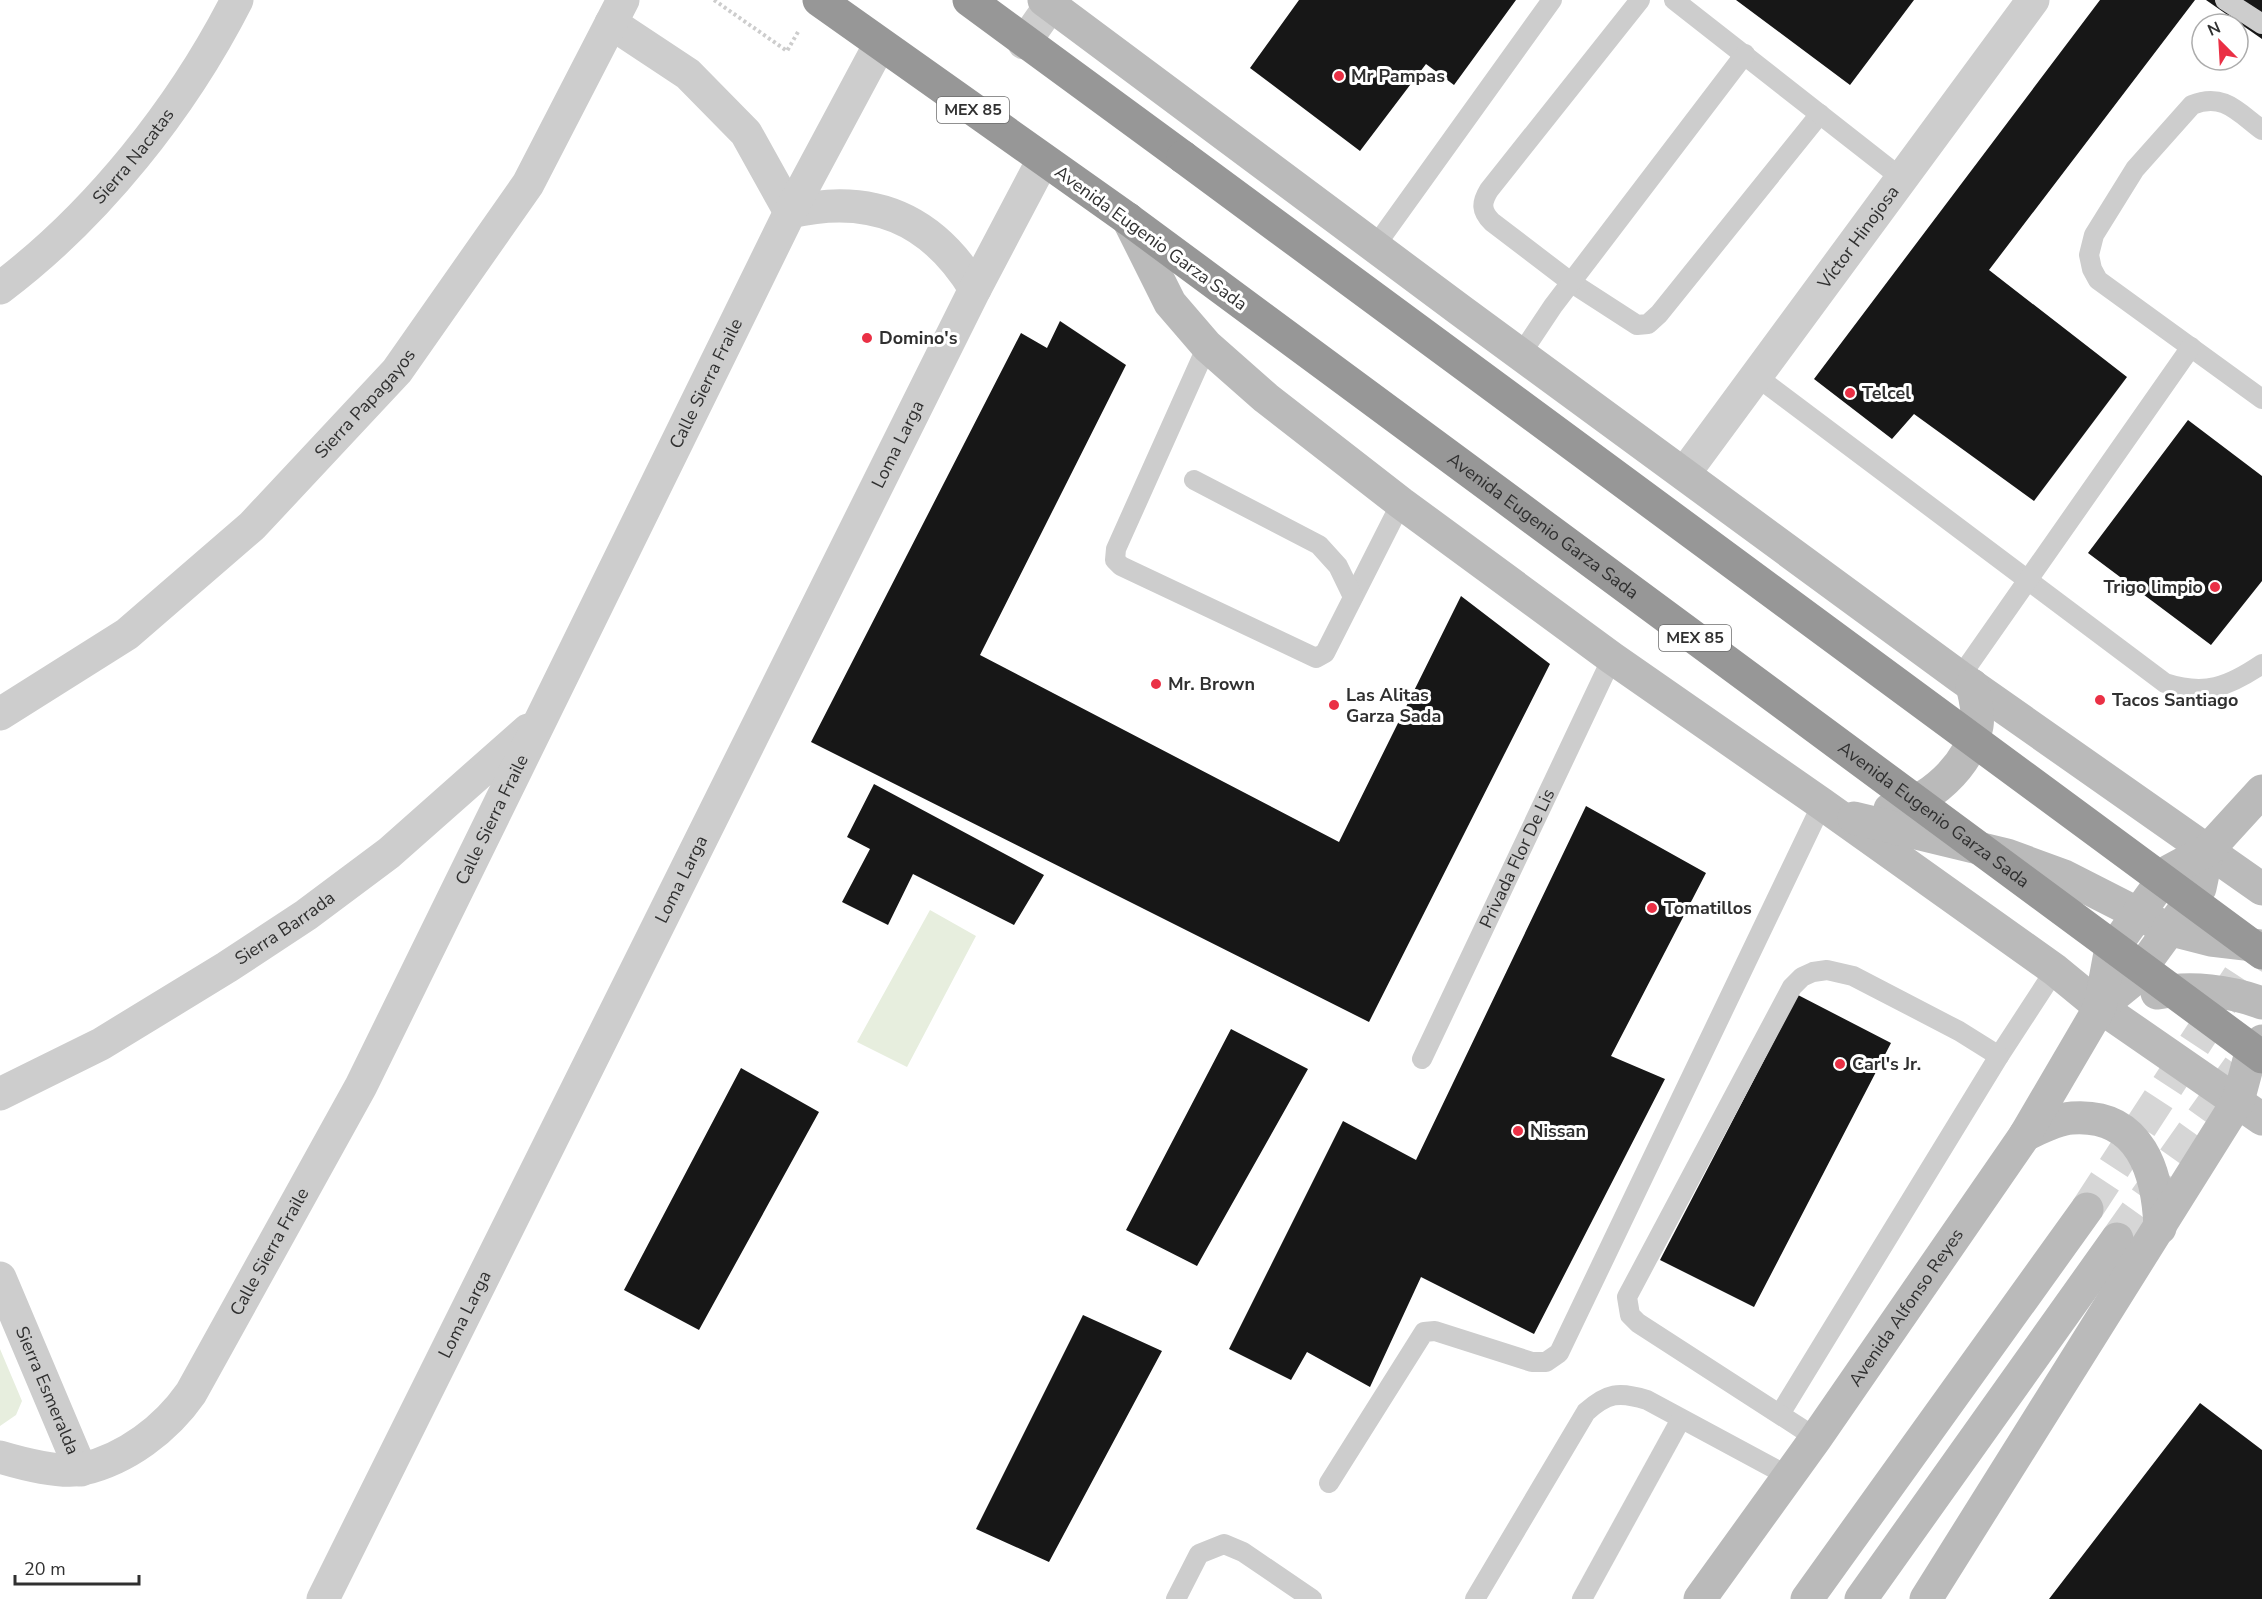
<svg xmlns="http://www.w3.org/2000/svg" width="2262" height="1599" font-family="'Nunito Sans',sans-serif">
  <rect width="100%" height="100%" fill="#fff"/>
  <path fill="#e7eede" d="M930,910L976,936L907,1067L857,1042Z
    M0,1349L22,1401L16,1415L0,1426Z"/>
  <path fill="#171717" d="M1299,0H1516L1454,85L1426,64L1360,151L1250,68Z
    M1736,0H1914L1850,85Z
    M2100,0H2195L1989,270L2127,377L2034,501L1914,414L1892,439L1814,379Z
    M2206,0H2262V39Z
    M1060,321L1126,365L980,655L1339,842L1461,596L1550,664L1369,1022L811,742L1021,333L1047,348Z
    M2188,420L2262,476V581L2211,645L2088,553Z
    M874,784L1044,875L1014,925L913,874L888,925L842,902L870,849L847,837Z
    M1586,806L1706,873L1611,1056L1665,1079L1534,1334L1421,1277L1370,1387L1307,1352L1291,1380L1229,1349L1343,1121L1416,1160Z
    M1798,995L1891,1043L1754,1307L1660,1260Z
    M1231,1029L1308,1069L1197,1266L1126,1230Z
    M741,1068L819,1112L699,1330L624,1290Z
    M1083,1315L1162,1351L1049,1562L976,1529Z
    M2200,1403L2262,1450V1599H2049Z"/>
  <g fill="none" stroke-linecap="round" stroke-linejoin="round">
    <path stroke="#d6d6d6" stroke-width="33" stroke-dasharray="33 16" stroke-linecap="butt" d="M2087,1209L2262,941
      M2117,1239L2239,1067"/>
    <path stroke="#cdcdcd" stroke-width="4" stroke-dasharray="3 3" stroke-linecap="butt" d="M714,0L787,51L798,32"/>
    <g stroke="#cdcdcd" stroke-width="20">
      <path d="M1640,0L1489,190C1481,203 1481,211 1492,222L1572,283L1637,325L1648,324L1659,314L1820,114"/>
      <path d="M1674,0L1900,177"/>
      <path d="M2225,0L2262,24"/>
      <path d="M2262,130C2238,112 2223,92 2192,105L2135,169L2094,235L2089,255L2092,269L2098,280L2262,399"/>
      <path d="M1376,245L1552,0"/>
      <path d="M1207,346L1116,549L1115,560L1121,566L1316,658L1325,653L1401,503"/>
      <path d="M1521,354L1553,306L1745,54"/>
      <path d="M1756,376L2165,683C2205,696 2228,687 2262,664"/>
      <path d="M1194,480L1319,545L1338,566L1353,597"/>
      <path d="M1960,677L2191,347"/>
      <path id="s1" d="M1422,1059L1612,658"/>
      <path d="M1780,1414L1999,1056L2055,970"/>
      <path d="M1816,1438L1638,1323L1630,1315L1627,1297L1792,987L1802,977L1813,972L1827,970L1853,976L1959,1031L1999,1056"/>
      <path d="M1329,1483L1424,1332L1435,1331L1532,1362H1546L1559,1353L1822,804"/>
      <path d="M1176,1599L1199,1554L1224,1544L1243,1552L1312,1599"/>
      <path d="M1475,1599L1586,1412C1607,1393 1619,1391 1647,1400L1788,1476"/>
      <path d="M1582,1599L1681,1419"/>
    </g>
    <g stroke="#cdcdcd" stroke-width="33">
      <path d="M611,23L688,74L746,133L790,212C871,193 932,218 975,289"/>
      <path d="M1024,43L1054,0"/>
      <path id="s2" d="M0,288C97,215 182,108 237,0"/>
      <path id="s3" d="M1684,474L2033,0"/>
      <path id="s4" d="M0,714L127,634L252,526L397,371L528,184L623,0"/>
      <path id="s5" d="M0,1094L101,1044L227,967L306,915L389,853L528,730"/>
      <path id="s6" d="M0,1278L81,1470"/>
      <path id="s7" d="M0,1457C20,1463 62,1474 83,1469C126,1459 166,1429 191,1393L361,1086L790,212L880,44"/>
      <path id="s8" d="M323,1599L975,289L1043,160"/>
    </g>
    <g stroke="#bababa" stroke-width="33">
      <path d="M1044,0L1460,310L1960,677L2262,889"/>
      <path d="M1128,219L1170,303L1207,346L1266,398L1401,503L1612,658L1822,804L2055,970L2100,1007L2262,1119"/>
      <path d="M1890,809C1929,803 1969,766 1977,726C1979,713 1975,698 1972,685"/>
      <path d="M1854,818L2007,855L2064,876L2168,929L2211,940L2262,946"/>
      <path d="M2157,993C2191,986 2230,991 2262,1003"/>
      <path d="M2100,1007L2132,981L2200,888L2208,850"/>
      <path d="M2025,1135C2040,1128 2056,1119 2072,1118C2141,1113 2158,1173 2160,1228"/>
      <path id="s9" d="M1700,1599L1816,1438L2025,1135L2100,1007L2110,953L2169,871L2208,850L2262,791"/>
      <path d="M1807,1599L2087,1209"/>
      <path d="M1861,1599L2117,1239"/>
      <path d="M1926,1599L2238,1101L2249,1060L2262,1041"/>
    </g>
    <path stroke="#979797" stroke-width="33" d="M819,0L1128,219
      M969,0L1183,157"/>
    <g stroke="#979797" stroke-width="33">
      <path d="M1183,157L2262,953"/>
      <path id="s10" d="M1128,219L2262,1057"/>
    </g>
  </g>
  <g fill="#ea3045" stroke="#fff" stroke-width="2">
    <circle cx="1339" cy="76" r="6"/>
    <circle cx="867" cy="338" r="6"/>
    <circle cx="1850" cy="393" r="6"/>
    <circle cx="2215" cy="587" r="6"/>
    <circle cx="1156" cy="684" r="6"/>
    <circle cx="2100" cy="700" r="6"/>
    <circle cx="1334" cy="705" r="6"/>
    <circle cx="1652" cy="908" r="6"/>
    <circle cx="1840" cy="1064" r="6"/>
    <circle cx="1518" cy="1131" r="6"/>
  </g>
  <g text-anchor="middle" dominant-baseline="central" stroke-width="6" stroke-linejoin="round" paint-order="stroke">
    <g fill="#fff" stroke="#6e6e6e" stroke-width="1.5">
      <rect x="937" y="97" width="72" height="26" rx="4.5"/>
      <rect x="1659" y="625" width="72" height="26" rx="4.5"/>
    </g>
    <g font-size="16" font-weight="bold" fill="#303030">
      <text x="973" y="110">MEX 85</text>
      <text x="1695" y="638">MEX 85</text>
    </g>
    <g font-size="18" font-weight="bold" fill="#303030" stroke="#fff" text-anchor="start">
      <text x="1351" y="76">Mr Pampas</text>
      <text x="879" y="338">Domino's</text>
      <text x="1862" y="393">Telcel</text>
      <text x="2203" y="587" text-anchor="end">Trigo limpio</text>
      <text x="1168" y="684">Mr. Brown</text>
      <text x="1346" y="695">Las Alitas<tspan x="1346" dy="21">Garza Sada</tspan></text>
      <text x="2112" y="700">Tacos Santiago</text>
      <text x="1664" y="908">Tomatillos</text>
      <text x="1852" y="1064">Carl's Jr.</text>
      <text x="1530" y="1131">Nissan</text>
    </g>
    <g font-size="18" fill="#303030" stroke="#fff">
      <text stroke="none"><textPath href="#s2" startOffset="188">Sierra Nacatas</textPath></text>
      <text stroke="none"><textPath href="#s3" startOffset="294">Víctor Hinojosa</textPath></text>
      <text transform="translate(1151 238) rotate(36)">Avenida Eugenio Garza Sada</text>
      <text stroke="none"><textPath href="#s7" startOffset="1353">Calle Sierra Fraile</textPath></text>
      <text stroke="none"><textPath href="#s4" startOffset="482">Sierra Papagayos</textPath></text>
      <text stroke="none"><textPath href="#s8" startOffset="1290">Loma Larga</textPath></text>
      <text stroke="none"><textPath href="#s10" startOffset="516">Avenida Eugenio Garza Sada</textPath></text>
      <text stroke="none"><textPath href="#s10" startOffset="1002">Avenida Eugenio Garza Sada</textPath></text>
      <text stroke="none"><textPath href="#s7" startOffset="867">Calle Sierra Fraile</textPath></text>
      <text stroke="none"><textPath href="#s1" startOffset="222">Privada Flor De Lis</textPath></text>
      <text stroke="none"><textPath href="#s8" startOffset="804">Loma Larga</textPath></text>
      <text stroke="none"><textPath href="#s5" startOffset="330">Sierra Barrada</textPath></text>
      <text stroke="none"><textPath href="#s7" startOffset="381">Calle Sierra Fraile</textPath></text>
      <text stroke="none"><textPath href="#s9" startOffset="357">Avenida Alfonso Reyes</textPath></text>
      <text stroke="none"><textPath href="#s8" startOffset="318">Loma Larga</textPath></text>
      <text stroke="none"><textPath href="#s6" startOffset="122">Sierra Esmeralda</textPath></text>
    </g>
  </g>
  <g transform="translate(2220 42) rotate(336)"><circle r="28" fill="#ffffff" stroke="#acacac" stroke-width="1.5"/>
  <path d="M0-4.5L10 22L0 15L-10 22Z" fill="#ea3045"/>
  <text y="-9" font-size="16" font-weight="bold" text-anchor="middle" fill="#303030">N</text>
  </g>
  <path d="M15 1575v9h124v-9" fill="none" stroke="#303030" stroke-width="3"/>
  <text x="24" y="1575" font-size="18" fill="#303030" stroke="#ffffff" stroke-width="4.5" paint-order="stroke">20 m</text>
</svg>
